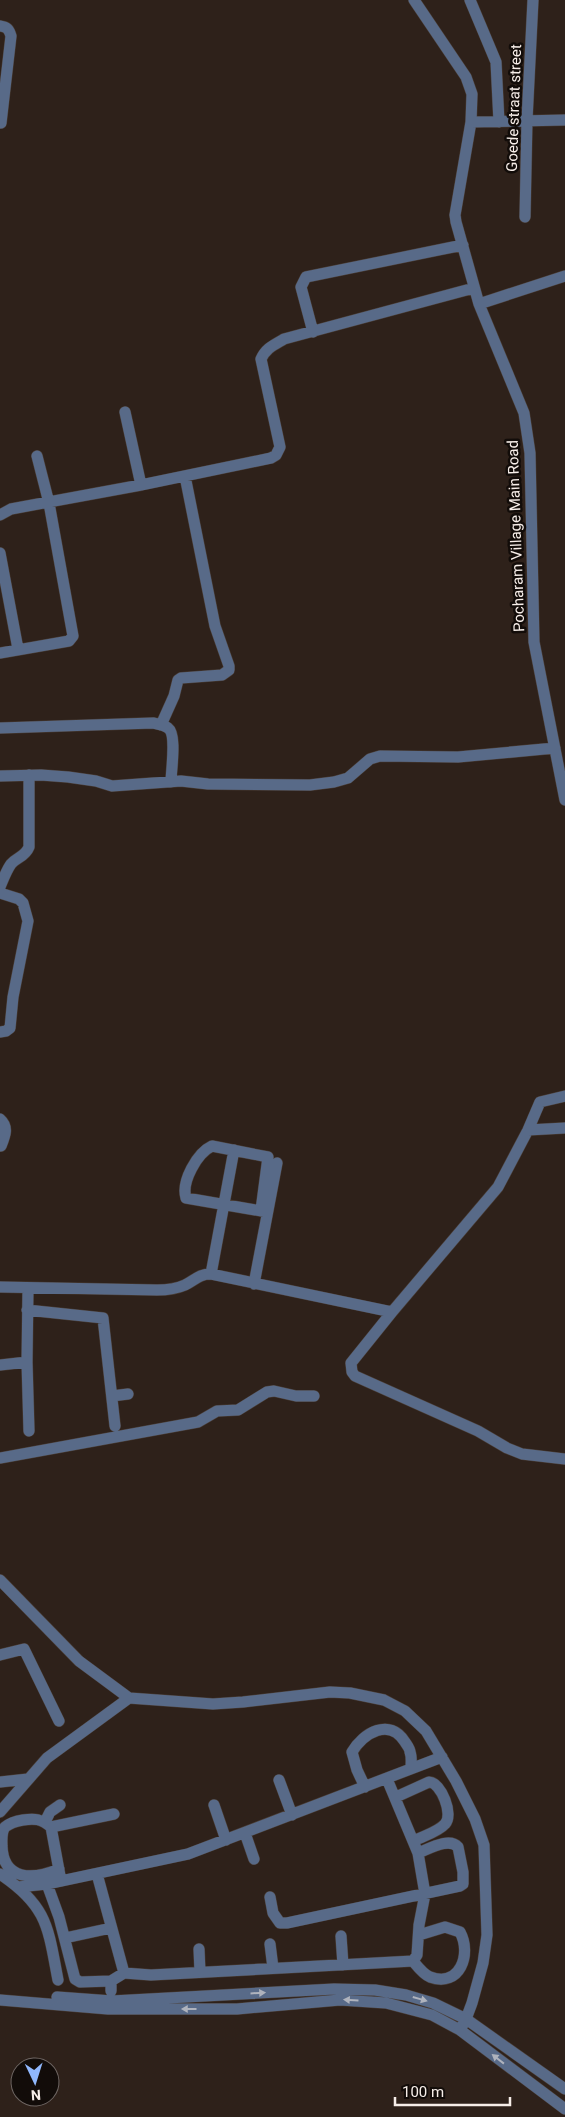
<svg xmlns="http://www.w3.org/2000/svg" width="565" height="2117" font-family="Roboto,sans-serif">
  <rect width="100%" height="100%" fill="#2e211a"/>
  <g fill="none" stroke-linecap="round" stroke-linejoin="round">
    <g stroke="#4a3e37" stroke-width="12">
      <path id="minor" d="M414,0L466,77L472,94L471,122L455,215L456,222L479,304L524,413L530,453L534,642L565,800
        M470,0L496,62L499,122
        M0,26C7,27 9,29 11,36L1,123
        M471,122L565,120
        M525,217L527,120L533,0
        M479,304L565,276
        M313,332L301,287L306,277L463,245
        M125,412L141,485
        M0,515L11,509L141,485L271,458L276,455L280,447L261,359C266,348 274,345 284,339L474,288
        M0,553L18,649
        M0,653L69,641L73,636L49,503L37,456
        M161,725L174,696L178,680L181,678L222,675L229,670V666L215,626L185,476
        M0,728L153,723C158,724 164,725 168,728C177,734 171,771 171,782
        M0,776L41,775L68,777L96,781L112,786L181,781L208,784L310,785L334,782L348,778L370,759L380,756L458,757L555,748
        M0,887C3,880 6,871 11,864C17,857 25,857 29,847V775
        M0,893L19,899L23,903L28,921L13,997L10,1028L6,1031L0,1032
        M0,1119C9,1127 5,1136 1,1146
        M528,1130L565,1128
        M261,1210L268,1157L212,1146C197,1153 181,1182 186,1198L267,1212
        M211,1274L234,1150
        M254,1284L277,1163
        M0,1287L157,1290C166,1290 176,1289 185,1285C195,1280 199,1274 211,1274L392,1312L498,1187L528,1130L540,1102L565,1096
        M28,1289L27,1362L29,1431
        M27,1310L103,1318L115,1426
        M392,1312L351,1363L352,1372L355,1376L478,1431L507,1448L522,1454L565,1459
        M0,1365L27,1362
        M112,1396L128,1394
        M0,1458L198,1422L217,1411L238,1410L267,1392L274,1391L296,1396H314
        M0,1580L79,1661L129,1698L213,1704L243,1702L330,1692L350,1693L384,1700L405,1711L426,1731L456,1781L475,1819L484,1845L487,1935L483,1963L472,2003L466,2019L460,2030
        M0,1655L24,1649L59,1721
        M279,1780L292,1815
        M0,1782L28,1779
        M365,1787L357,1770L352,1752C363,1733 390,1717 405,1742C407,1745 410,1749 410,1752C412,1757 411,1763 411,1768
        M396,1797L429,1782C441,1782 454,1815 445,1824C438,1832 423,1836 414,1841
        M214,1805L226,1840
        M0,1812L47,1758L129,1698
        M45,1822L50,1812L60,1805
        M51,1827L114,1814
        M245,1833L254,1859
        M59,1869C33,1880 3,1881 2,1846C2,1840 1,1832 5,1827C10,1823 17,1821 23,1820C35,1818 41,1819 51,1827L61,1881
        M0,1874C48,1906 48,1928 58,1980
        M97,1874L124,1973
        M47,1884L59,1917L75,1979L80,1982L111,1981
        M18,1887L47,1884L188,1854L442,1757
        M270,1897L273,1913L280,1923H287L460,1886L463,1884V1872L458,1847C449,1837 429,1849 418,1853
        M341,1936L343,1965
        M65,1938L111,1928
        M270,1944L273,1968
        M199,1949L200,1972
        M413,1961C418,1967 423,1974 430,1977C460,1988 472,1954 460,1932L445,1927L419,1935
        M111,1991V1981L124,1973L151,1975L413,1961L417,1955L419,1925L425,1894L418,1853L387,1779
        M57,1997L112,2001L334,1989L375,1990L406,1995L433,2003L466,2019L565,2089
        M0,2000L108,2009H237L340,2000L386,2003L432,2015L460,2030L565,2109"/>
    </g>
    <use href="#minor" stroke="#586a88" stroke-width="11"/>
  </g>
  <defs><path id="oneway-solid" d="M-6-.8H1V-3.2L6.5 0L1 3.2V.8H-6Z" transform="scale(1.25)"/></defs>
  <g fill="#afb3bd">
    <use href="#oneway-solid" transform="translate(258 1993) rotate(-3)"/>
    <use href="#oneway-solid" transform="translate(420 1999) rotate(16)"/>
    <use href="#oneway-solid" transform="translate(351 2000) rotate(-176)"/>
    <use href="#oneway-solid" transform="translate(189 2009) rotate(180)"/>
    <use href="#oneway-solid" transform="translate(498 2059) rotate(-142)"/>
  </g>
  <g text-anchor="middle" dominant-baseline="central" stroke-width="5" stroke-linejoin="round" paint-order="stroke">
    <g font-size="15" fill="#f7eee9" stroke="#120c09">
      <text transform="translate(514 108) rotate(-88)">Goede straat street</text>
      <text transform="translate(516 536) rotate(-92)">Pocharam Village Main Road</text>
    </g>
  </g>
  <g transform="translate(35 2082) rotate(176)"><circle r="24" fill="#120c09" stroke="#6e6663"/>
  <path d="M0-4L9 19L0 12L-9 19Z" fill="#90b8fd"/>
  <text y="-8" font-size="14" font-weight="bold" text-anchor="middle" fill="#f7eee9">N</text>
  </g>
  <path d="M395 2097v8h115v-8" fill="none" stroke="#f7eee9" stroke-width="2.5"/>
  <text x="402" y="2097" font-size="15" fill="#f7eee9" stroke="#120c09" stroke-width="4" paint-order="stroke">100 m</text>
</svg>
